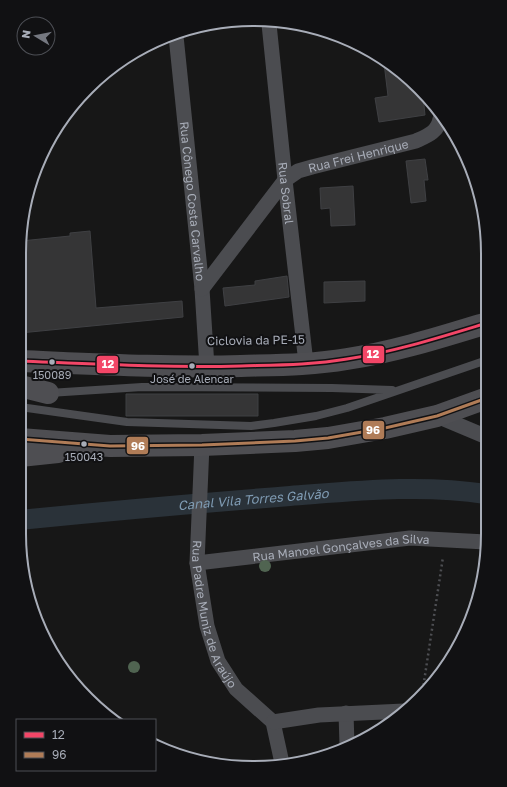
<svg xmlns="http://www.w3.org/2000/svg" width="507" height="787" font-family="'Golos Text',sans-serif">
  <rect width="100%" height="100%" fill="#171717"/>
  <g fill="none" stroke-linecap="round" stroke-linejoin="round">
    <path stroke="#2a3239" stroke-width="20" id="s1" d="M19,520C109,511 200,503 290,496C356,491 421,484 486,494"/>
  </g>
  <path fill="#353536" stroke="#3f4043" d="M384,63L408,77L423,96L425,115L379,122L375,98L388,96Z
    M425,159L428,180H424L426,201L411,203L406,161Z
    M353,186L355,225L331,226L330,208L321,209L320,188Z
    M90,231L96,308L182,301L183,317L20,333L21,241L70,236V233Z
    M287,276L289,297L225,306L223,288L255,285V281Z
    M365,281V301L324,303V282Z
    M126,394H258V416H126Z"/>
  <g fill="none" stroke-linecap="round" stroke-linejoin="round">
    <path stroke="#4d4e52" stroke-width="2.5" stroke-dasharray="2 3" stroke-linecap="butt" d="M422,695L443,557"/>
    <path stroke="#4b4c50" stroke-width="8" d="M49,393L142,387L332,388L392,390
      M20,407L127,422L251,426L274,423L316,416L347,408L487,360"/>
    <g stroke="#4b4c50" stroke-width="15">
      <path id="s2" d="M269,24L285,180L306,363"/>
      <path id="s3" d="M176,36L202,289L207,367"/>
      <path id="s4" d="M202,289L285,180L298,171L312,167L416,141C427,136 438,132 440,119"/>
      <path d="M437,416L487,437"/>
      <path id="s5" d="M202,445L197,563L207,626L218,661L236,689L273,722L282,763"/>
      <path id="s6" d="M197,563L410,538L486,542"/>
      <path d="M346,713L347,745"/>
      <path d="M273,722L319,715L404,711"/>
    </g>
    <path stroke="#4e4e52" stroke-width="22" d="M20,361C94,364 167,368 241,366C276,365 312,365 347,359C394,352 441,337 487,323
      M20,386L48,393
      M20,439L110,446L202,445L295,441L328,438L385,428L437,416L487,398
      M20,456L58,452"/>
    <g stroke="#111113" stroke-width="6">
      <path id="bus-1" d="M20,361C94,364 167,368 241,366C276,365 312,365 347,359C394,352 441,337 487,323"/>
    </g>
    <g stroke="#111113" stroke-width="6">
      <path id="bus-2" d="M20,439L110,446L202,445L295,441L328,438L385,428L437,416L487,398"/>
    </g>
    <use href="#bus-1" stroke="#f34667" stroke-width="3"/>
    <use href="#bus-2" stroke="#b07c57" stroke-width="3"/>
  </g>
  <g fill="#506451">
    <circle cx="265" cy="566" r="6"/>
    <circle cx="134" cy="667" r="6"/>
  </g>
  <g fill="#a8adb8" stroke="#111113" stroke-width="1.5">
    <circle cx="52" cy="362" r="3.5"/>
    <circle cx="192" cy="366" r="3.5"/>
    <circle cx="84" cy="444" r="3.5"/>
  </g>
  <g text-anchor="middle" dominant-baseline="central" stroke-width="4" stroke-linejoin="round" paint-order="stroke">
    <g font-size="11" fill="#a8adb8" stroke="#111113">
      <text x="52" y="374">150089</text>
      <text x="192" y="378">José de Alencar</text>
      <text x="84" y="456">150043</text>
    </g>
    <g font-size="12" fill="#a8adb8" stroke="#111113">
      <text stroke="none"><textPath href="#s4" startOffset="215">Rua Frei Henrique</textPath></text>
      <text stroke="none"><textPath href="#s2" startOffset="170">Rua Sobral</textPath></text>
      <text stroke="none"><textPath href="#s3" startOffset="166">Rua Cônego Costa Carvalho</textPath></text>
      <text transform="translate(256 340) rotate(-1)">Ciclovia da PE-15</text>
      <text stroke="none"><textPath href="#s6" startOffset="145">Rua Manoel Gonçalves da Silva</textPath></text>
      <text stroke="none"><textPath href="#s5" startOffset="172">Rua Padre Muniz de Araújo</textPath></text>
    </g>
    <g font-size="13" font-style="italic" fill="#7f9bb3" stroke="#111113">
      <text stroke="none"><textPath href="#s1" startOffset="235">Canal Vila Torres Galvão</textPath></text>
    </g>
  </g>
  <path d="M0 0H507V787H0ZM253 26H254A227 227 0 0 1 481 253V534A227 227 0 0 1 254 761H253A227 227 0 0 1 26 534V253A227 227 0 0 1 253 26Z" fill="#111113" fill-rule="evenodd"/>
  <path fill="none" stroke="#a8adb8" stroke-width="2" d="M253 26H254A227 227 0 0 1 481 253V534A227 227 0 0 1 254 761H253A227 227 0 0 1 26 534V253A227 227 0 0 1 253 26Z"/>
  <g stroke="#111113" stroke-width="1.5">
    <rect x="362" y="345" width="23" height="19" rx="4" fill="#f34667"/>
    <rect x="96" y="355" width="23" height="19" rx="4" fill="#f34667"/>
    <rect x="362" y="420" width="23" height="20" rx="4" fill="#b07c57"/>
    <rect x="126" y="436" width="23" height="19" rx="4" fill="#b07c57"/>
  </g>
  <g font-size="11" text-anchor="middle" font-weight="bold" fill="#fff">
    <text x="373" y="358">12</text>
    <text x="108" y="368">12</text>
    <text x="373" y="434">96</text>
    <text x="138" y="450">96</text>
  </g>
  <rect x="16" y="719" width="140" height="52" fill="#111113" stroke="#4d4f55"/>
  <rect x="24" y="732" width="20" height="6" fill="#f34667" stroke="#4d4f55"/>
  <text x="52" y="739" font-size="12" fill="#a8adb8">12</text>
  <rect x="24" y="752" width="20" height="6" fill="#b07c57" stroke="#4d4f55"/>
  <text x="52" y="759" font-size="12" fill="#a8adb8">96</text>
  <g transform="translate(36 36) rotate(280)"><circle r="19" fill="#111113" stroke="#4d4f55"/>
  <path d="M0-3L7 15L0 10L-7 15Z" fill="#757880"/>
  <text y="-6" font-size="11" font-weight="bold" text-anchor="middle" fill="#a8adb8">N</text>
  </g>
</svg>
